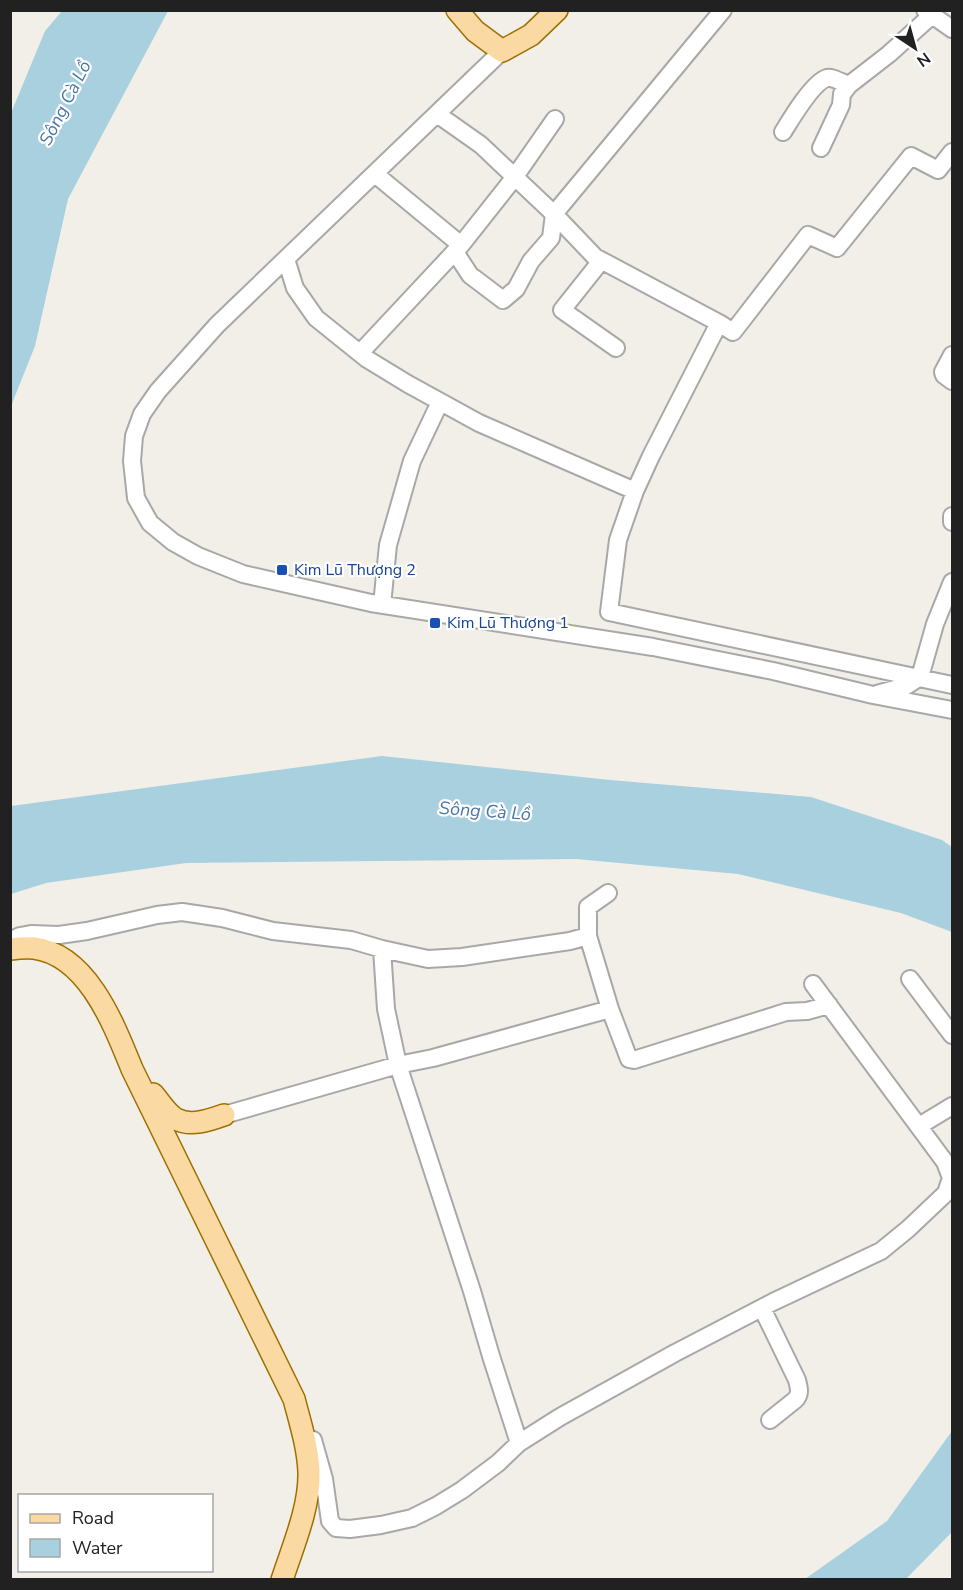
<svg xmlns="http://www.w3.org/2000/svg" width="963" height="1590" font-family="'Nunito Sans',sans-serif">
  <rect width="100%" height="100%" fill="#f1efe8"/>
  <path fill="#a9d0de" d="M62,11H168L68,199L35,346L11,406V113L45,31Z
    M382,756L610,780L811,797L942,840L952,847V932L901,913L738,874L576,859L186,863L46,883L11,894V806Z
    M952,1431V1532L906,1579H805L887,1521Z"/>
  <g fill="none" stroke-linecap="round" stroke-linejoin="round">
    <g stroke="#a8a8a8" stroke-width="20">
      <path id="minor" d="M925,10L952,29
        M502,51L217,325L158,391L142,414L134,436L132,461L136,498L150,523L173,542L198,556L243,574L371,603L653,647L773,671L873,695L952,710
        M437,114L481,145L554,214L595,257L719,323L733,332L808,235L837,248L911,156L938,170L952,152
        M783,132C791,119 813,82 827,78C831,76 842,83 849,85
        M821,148L841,105L842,94L849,85L889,54L932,15
        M375,174L461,245
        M455,252L470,275L503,300L516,289L531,261L551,238L554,214L723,10
        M286,259L295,288L316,318L367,359L408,384L479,423L635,491
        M601,261L562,310L616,348
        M360,353L461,245L514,178L555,119
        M952,355L943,372L944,375L952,381
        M952,516V522
        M382,605L388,545L412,461L440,402
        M609,612L952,685
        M609,612L618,540L635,491L651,456L719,323
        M877,694L906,686L920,677L935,624L952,582
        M608,893L588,907V936L610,1009L629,1059L634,1060L786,1012L807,1011L829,1005
        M10,941L20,936L31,934L59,935L87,931L157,915L182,912L222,918L273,931L351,940L382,949
        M910,979L952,1035
        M224,1115L398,1065L433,1058L610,1009
        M919,1126L952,1106
        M762,1308L797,1380C799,1388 801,1394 795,1400L770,1420
        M313,1440L324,1479L330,1521L336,1528L350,1529L381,1525L412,1518L436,1506L462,1490L498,1463L519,1443L560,1417L675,1353L773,1302L881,1251L908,1229L946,1193L951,1178L945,1162L813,984
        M519,1443L491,1356L472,1291L398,1065L386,1009L382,949L428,959L462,957L570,941L588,936"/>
    </g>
    <g stroke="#9d7001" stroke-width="24">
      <path id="major" d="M457,10L475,31L502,51L531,35L557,10
        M10,949C18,948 26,947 34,948C88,955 114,1025 132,1069L294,1399C300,1422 308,1447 309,1472C310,1507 293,1546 282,1580
        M153,1094C160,1102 167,1114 176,1119C191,1127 210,1120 224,1115"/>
    </g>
    <use href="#minor" stroke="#fff" stroke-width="16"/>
    <use href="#major" stroke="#fbd9a3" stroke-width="21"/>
  </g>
  <g fill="#1a4fb4" stroke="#fff" stroke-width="2">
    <rect x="276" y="564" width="12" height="12" rx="3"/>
    <rect x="429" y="617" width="12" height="12" rx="3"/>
  </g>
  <g text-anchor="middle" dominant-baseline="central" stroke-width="4.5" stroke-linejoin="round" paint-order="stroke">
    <g font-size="16" fill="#164399" stroke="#fff" text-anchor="start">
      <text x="294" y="570">Kim Lũ Thượng 2</text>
      <text x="447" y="623">Kim Lũ Thượng 1</text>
    </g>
    <g font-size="18" font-style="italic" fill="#4a76aa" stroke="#fff">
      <text transform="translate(65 103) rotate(-63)">Sông Cà Lồ</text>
      <text transform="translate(485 811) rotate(4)">Sông Cà Lồ</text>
    </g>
  </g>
  <rect width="963" height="1590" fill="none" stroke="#212121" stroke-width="24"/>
  <rect x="18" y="1494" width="195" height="78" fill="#ffffff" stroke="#a6a6a6" stroke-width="1.5"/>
  <rect x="30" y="1514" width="30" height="9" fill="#fbd9a3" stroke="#a6a6a6" stroke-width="1.5"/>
  <text x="72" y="1524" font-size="18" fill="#212121">Road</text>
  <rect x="30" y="1539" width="30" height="18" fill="#a9d0de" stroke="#a6a6a6" stroke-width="1.5"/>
  <text x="72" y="1554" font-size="18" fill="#212121">Water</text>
  <g transform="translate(915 48) rotate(144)" stroke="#ffffff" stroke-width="4.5" paint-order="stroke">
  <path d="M0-4.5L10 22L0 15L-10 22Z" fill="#212121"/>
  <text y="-9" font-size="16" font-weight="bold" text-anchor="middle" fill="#212121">N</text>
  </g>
</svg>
